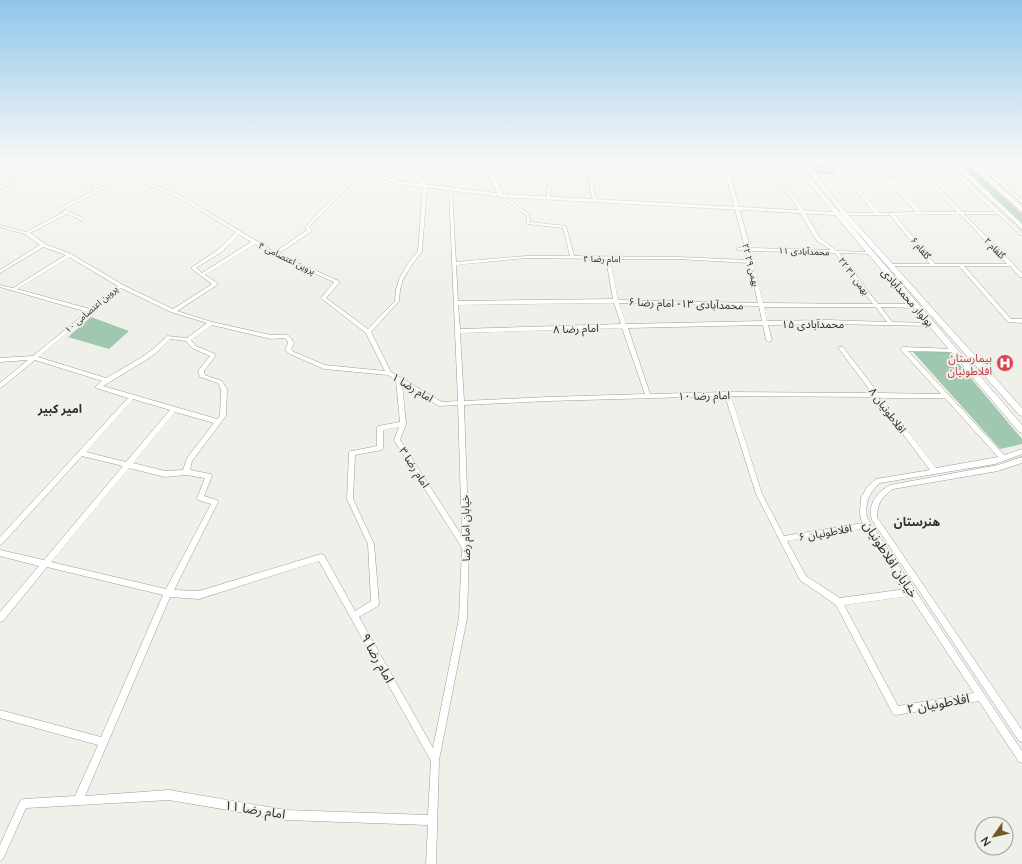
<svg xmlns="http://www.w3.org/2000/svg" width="1022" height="864" font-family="Lato,'Noto Sans Arabic',sans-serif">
  <rect width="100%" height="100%" fill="#f0f0eb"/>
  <path fill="#a0c8b1" d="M808,163H827L835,174H818Z
    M957,163H966L1022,214V223Z
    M91,317L129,331L109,349L68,337Z
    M913,352H949L1022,439V444L1000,449Z"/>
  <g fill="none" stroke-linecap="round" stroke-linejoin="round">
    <g stroke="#9c9c97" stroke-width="1">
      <path id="minor" d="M3,163V165L0,166V164Z
        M48,163H53L0,194V191L16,182L0,178V176L18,181Z
        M110,163C118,163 123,167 129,171L130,175L183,197L275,252L307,230L305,227L306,226L359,171H361V173L309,227L312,230V231L278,254L339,281V283L326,298L368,329L395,301L396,290L399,279L409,262L418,251L423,187L420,186L429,163H433L424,185L427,186L422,251L413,263L403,279L400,290L399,301L371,332L391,372L442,402L458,401L449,189L452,190L456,262L526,256H570L563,228L527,224L526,215L500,196L499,195L501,194L529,214L530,222L566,226L574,256L678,257L748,260L746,251L738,250L736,249L738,248H745L724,167V163H728V167L750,248L831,250L816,240L794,202L787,193L764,176L751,168L735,163H742L753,166L797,164V166H796L756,168L789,191L798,201L820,238L837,251L872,252V253L870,254L839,253L878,304H916L918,306L916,308L881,307L892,322L932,323L935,325L934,326L827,324L768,325L772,340L769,342L766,340L763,325L628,328L650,394L727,392L872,393L839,349L838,348L839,347H843L878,393L941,394L900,349L903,347L955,349L956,350L955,351L953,352L908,351L1004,455L1022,449V454L995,464L880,483C868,493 865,504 867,518L1022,751V763L1019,762L979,701L896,715L893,714L836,605L800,580L756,494L725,396L548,401L464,405L469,547L467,618L439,760L436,864H426L428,825L286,820L169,800L26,808L3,859L0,861V845L20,801L23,799L75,796L98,745L0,718V710L101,737L163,595L47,567L3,621L0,622V612L39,566L0,556V550L44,560L123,466L82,456L2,544L0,545V537L128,398L96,388L95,387L102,381L35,360L2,387L0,388V383L28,360L0,362V358L33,356L87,312L0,287V285L13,288L66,255L43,247L0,273V270L40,245L25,234L0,227V225L26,232L64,212L63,211L65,210L83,218V220H81L67,214L30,233L45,244L71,254L123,285L173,309L212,284L191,268L219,249L236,232L181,199L128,177L61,210H59V208L96,190L60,172L49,177L47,176L48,175L59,170H61L99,189L126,175V172ZM239,234L251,242L202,273L196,268L223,251ZM255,244L273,255L334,282L321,298L366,333L385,371L325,365L294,352L291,349L294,343L291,338L287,335H271L212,322L177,311L217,285V283L205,275ZM750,251L835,253L873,304L763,303ZM69,257L118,286L90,309L17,289ZM526,258L606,259L613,299L458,301L456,265ZM610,259H678L749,263L758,303L618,300ZM121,288L171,312L207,323L187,338L167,336C150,355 128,365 106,378L38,357ZM614,303L621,324L460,329L458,305ZM619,303L759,306L762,321L626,324ZM764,307H876L887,322L827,320L767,321ZM212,325L271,339L284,338L287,340L288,343L285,350L290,354L324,369L388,375L396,380L400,422L378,426L377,428V446L352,451H350L349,453L347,499L368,544L371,601L355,611L324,555L321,554L199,591L174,590L218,502L217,500L204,496L212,476L211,474L190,470L192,461L226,416L227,389L222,381L205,375L204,371L216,355L215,354L196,346L191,340ZM622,328L645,394L548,397L464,401L460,333ZM170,339L186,341L192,348L210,356L198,371L200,377L218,383L221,389L220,416L217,419L103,386L146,360L157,352ZM402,383L439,406L458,405L462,536L400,440L406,424ZM731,396L875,397L930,470L876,479L867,487L861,498L860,513L861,519L863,523L784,536L762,494ZM882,398H945L998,457L936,468ZM133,399L170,410L126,462L86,452ZM175,412L214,423L187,458L183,470L165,471L133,463ZM399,427L394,440L462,548L459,618L433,748L359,617L378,606L379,603L374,544L353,499L355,455L382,450L383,448V430ZM129,468L165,477L186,475L205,478L197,498L198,500L211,504L166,589L51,562ZM866,528L906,589L840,598L806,576L787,541ZM319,561L431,761L428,815L286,810L169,790L85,796L170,597L199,599ZM910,596L974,693L898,706L844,605Z
        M828,163H832L841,175L879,174L869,163H873L883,174H921L910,163H914L962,212H995L944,163H948L1022,233V236L998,214H964L1022,273V277H1020L1010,266H964L1011,319H1022V323L1008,322L959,266H889V264H930L890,215H844V213H874L845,177H813L812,176L814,175H837ZM888,176H923L957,212H921ZM849,177H884L916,212L879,213ZM960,214L1007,264H935L895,215Z
        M976,163H981L1022,200V203Z
        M588,177L591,178L597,201L596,202L593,201Z
        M548,185L551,186L550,198L548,199L546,198Z
        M1022,457V463L998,471L893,489C882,496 877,504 877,517L1022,730V742L1019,741L872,520C867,505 877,492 890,485L998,465Z"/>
    </g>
    <g stroke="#9c9c97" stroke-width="1">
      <path id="major" d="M332,163H340L399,181L497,193L484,163H489L503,194L833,212L792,163H797L839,212H841L801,163H806L847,213L1022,408V416L1019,415L843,216L842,215L1022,425V433L1019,432L835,215L501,197L398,184Z"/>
    </g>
    <g stroke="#9c9c97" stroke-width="1">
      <path id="highway" d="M951,163H958L1022,224V229Z
        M967,163H974L1022,207V212Z"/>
    </g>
    <use href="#minor" fill="#fff" fill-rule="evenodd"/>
    <use href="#major" fill="#fff" fill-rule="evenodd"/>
    <use href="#highway" fill="#fff" fill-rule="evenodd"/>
  </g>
  <linearGradient id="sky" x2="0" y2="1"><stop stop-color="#90c6ea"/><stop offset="0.57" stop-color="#f8f8f6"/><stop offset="1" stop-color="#f8f8f6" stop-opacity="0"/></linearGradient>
  <rect width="1022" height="284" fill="url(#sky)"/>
  <defs>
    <g id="hospital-disc" transform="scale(0.9)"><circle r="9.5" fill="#e0444e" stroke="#f0f0eb"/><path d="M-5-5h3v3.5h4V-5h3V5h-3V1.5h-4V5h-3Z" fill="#fff"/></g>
  </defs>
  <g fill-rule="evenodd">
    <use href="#hospital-disc" x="1005" y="363"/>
  </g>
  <g text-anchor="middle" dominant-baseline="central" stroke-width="4" stroke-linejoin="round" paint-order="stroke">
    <g font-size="9" fill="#2e2d2b" stroke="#f0f0eb">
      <text transform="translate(921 248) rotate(50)">گلفام ۶</text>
      <text transform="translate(995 248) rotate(46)">گلفام ۲</text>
      <text transform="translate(804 251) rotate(2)">محمدآبادی ۱۱</text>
      <text transform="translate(287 258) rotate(26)">پروین اعتصامی ۴</text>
      <text x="602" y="258">امام رضا ۴</text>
      <text transform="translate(751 265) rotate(76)">۲۲ بهمن ۲۹</text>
      <text transform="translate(854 276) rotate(53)">۲۲ بهمن ۳۱</text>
      <text transform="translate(91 309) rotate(-41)">پروین اعتصامی ۱۰</text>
    </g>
    <g font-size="11" fill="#2e2d2b" stroke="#f0f0eb">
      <text transform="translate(908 297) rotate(49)">بولوار محمدآبادی</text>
      <text transform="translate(686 303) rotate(2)">محمدآبادی ۱۳- امام رضا ۶</text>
      <text x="813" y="323">محمدآبادی ۱۵</text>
      <text transform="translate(576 328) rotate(-2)">امام رضا ۸</text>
      <text transform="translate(413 387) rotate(31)">امام رضا ۱</text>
      <text transform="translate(704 395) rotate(-1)">امام رضا ۱۰</text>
      <text transform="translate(888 410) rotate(53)">افلاطونیان ۸</text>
      <text transform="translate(415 467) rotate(57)">امام رضا ۳</text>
      <text transform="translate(465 528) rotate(-91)">خیابان امام رضا</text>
      <text transform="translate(825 532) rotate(-10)">افلاطونیان ۶</text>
    </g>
    <g font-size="11" fill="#be3a42" stroke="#f0f0eb" text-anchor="end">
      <text x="992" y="357">بیمارستان<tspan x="992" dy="13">افلاطونیان</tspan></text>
    </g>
    <g font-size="12" font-weight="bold" fill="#2e2d2b" stroke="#f0f0eb">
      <text x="60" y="408">امیر کبیر</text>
      <text x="917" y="521">هنرستان</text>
    </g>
    <g font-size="13" fill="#2e2d2b" stroke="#f0f0eb">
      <text transform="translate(891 559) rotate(57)">خیابان افلاطونیان</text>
      <text transform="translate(378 658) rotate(61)">امام رضا ۹</text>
      <text transform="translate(938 703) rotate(-10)">افلاطونیان ۲</text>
      <text transform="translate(255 809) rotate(9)">امام رضا ۱۱</text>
    </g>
  </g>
  <g transform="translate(994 836) rotate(236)"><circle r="19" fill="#f0f0eb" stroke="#a2a29e"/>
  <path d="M0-3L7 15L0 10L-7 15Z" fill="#6e5b29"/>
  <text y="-6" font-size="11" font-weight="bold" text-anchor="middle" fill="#2e2d2b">N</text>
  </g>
</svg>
